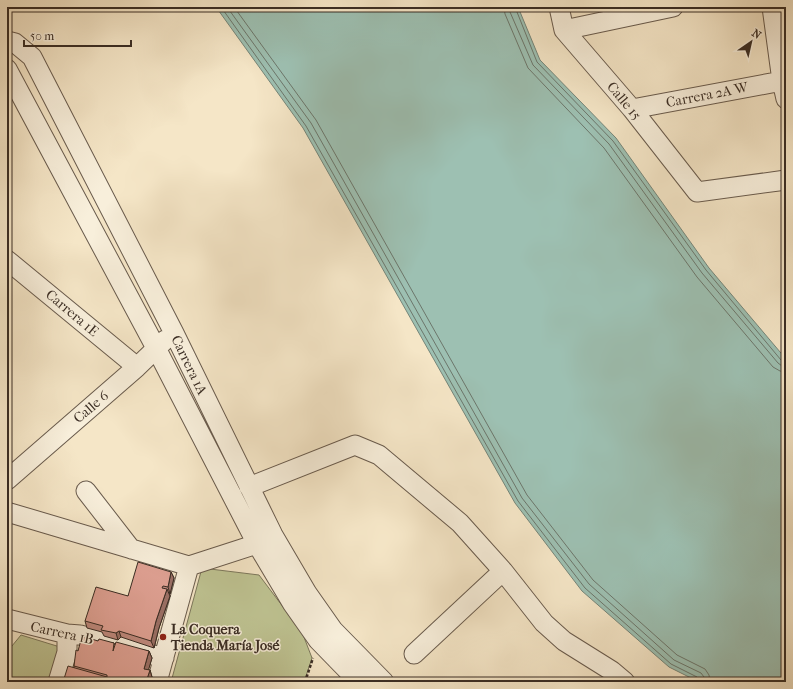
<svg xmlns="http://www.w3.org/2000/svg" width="793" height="689" font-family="'IM FELL French Canon',serif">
  <rect width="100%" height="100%" fill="#f5e6c7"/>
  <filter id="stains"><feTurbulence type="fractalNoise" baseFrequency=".005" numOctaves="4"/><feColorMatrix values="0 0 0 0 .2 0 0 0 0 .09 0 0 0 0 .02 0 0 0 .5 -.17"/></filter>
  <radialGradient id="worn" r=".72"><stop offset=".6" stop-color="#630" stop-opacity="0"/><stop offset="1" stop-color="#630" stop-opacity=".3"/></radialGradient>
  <path fill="#bfc493" stroke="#7c785c" d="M202,568L259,575L302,632L312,658L304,682H171Z
    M21,635L60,647L49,682H7V652Z"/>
  <path fill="#9dc0b2" stroke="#758579" d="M216,7H518L540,60L616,138L709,268L786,359V682H699L669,667L582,591L515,503L303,128Z"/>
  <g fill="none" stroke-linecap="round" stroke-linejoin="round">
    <path stroke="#6c766b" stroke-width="1" d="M221,7L306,126L518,501L585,588L671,664L697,677L699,682
      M227,7L311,123L522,498L589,584L674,660L701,673L704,677V682
      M234,7L316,120L527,495L593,580L677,655L705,669L709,675L710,682
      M504,7L505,14L528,68L604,148L697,277L773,367L780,371L786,372
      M510,7V12L533,65L609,144L702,273L778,363L782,366H786
      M515,7L537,62L613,141L706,270L781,360L786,361"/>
    <g stroke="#695b4d" stroke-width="21">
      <path id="minor" d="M559,7L564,30L632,109L697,192L786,180
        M772,7L782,81L786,99
        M564,30L673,7
        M7,41L15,43L32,57L174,333L273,535L307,593L333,630L384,682
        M7,69L156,348L257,544L292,603L318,640L359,682
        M632,109L782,81
        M7,260L137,367
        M7,480L137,367L165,340
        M249,487L355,445L379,455L460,523L503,571L544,623L564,641L612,671L625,682
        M86,491L131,549
        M7,512L189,566L257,544
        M7,619L67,634L80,635L164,658
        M414,654L503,571
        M58,682L67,652V634
        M157,682L189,566"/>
    </g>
    <path stroke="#3a2d24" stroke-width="2.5" stroke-dasharray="3 2" stroke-linecap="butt" d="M305,682L313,658"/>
    <use href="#minor" stroke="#f8efdb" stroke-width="19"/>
  </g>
  <path fill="#bf8a7e" stroke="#3a2d24" d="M171,572L174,578L170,594H169L170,596L159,628L154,648L121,637L118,640L104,636L102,632L87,628L85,621L128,596Z
    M98,641L114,643L115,645L149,651L152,658L148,670H150L152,677L63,682L74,668V666L78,651Z"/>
  <path fill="#9b7066" stroke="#3a2d24" d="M171,572L174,578L170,594L168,587Z
    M167,589L170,596L159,628L154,648L151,641L156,621Z
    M119,631L121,637L118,640L116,633Z
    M149,651L152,658L147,675L144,669Z
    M150,670L152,677L151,682H146Z"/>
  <path fill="#dea092" stroke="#3a2d24" d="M138,562L171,572L168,587L163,586L162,588L167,589L156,621L151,641L119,631L116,633L101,630L103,626L85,621L96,587L128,596Z
    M82,636L98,641L99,639L114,643L113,651L116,642L149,651L144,669L150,670L146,682H63L68,666L107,677V675L74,666L76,650L78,651Z"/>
  <circle fill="#8f2418" stroke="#f8efdb" stroke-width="1.5" cx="163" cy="637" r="4"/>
  <g text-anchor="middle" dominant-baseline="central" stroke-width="3" stroke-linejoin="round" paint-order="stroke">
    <g font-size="14" fill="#3a2d24" stroke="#f8efdb">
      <text transform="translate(707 95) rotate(-11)">Carrera 2A W</text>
      <text transform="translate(624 101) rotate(50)">Calle 15</text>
      <text transform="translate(72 313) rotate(40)">Carrera 1E</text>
      <text transform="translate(189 365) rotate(64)">Carrera 1A</text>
      <text transform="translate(91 407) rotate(-41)">Calle 6</text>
      <text transform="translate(62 633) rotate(12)">Carrera 1B</text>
    </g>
    <g font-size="14" font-weight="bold" fill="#3a2d24" stroke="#f8efdb" text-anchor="start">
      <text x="171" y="629">La Coquera<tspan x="171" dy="16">Tienda María José</tspan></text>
    </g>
  </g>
  <rect width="793" height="689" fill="none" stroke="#f5e6c7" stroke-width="24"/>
  <rect x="8" y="8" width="777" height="673" fill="none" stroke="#3a2d24" stroke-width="2"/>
  <rect x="12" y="12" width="769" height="665" fill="none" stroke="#3a2d24"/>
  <g transform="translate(751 42) rotate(34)" stroke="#f8efdb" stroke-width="3" paint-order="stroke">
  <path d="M0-3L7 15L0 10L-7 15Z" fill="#3a2d24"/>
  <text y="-6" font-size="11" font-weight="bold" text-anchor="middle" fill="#3a2d24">N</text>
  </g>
  <path d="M24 40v6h107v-6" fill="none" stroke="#3a2d24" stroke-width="2"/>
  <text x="30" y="40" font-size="12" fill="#3a2d24" stroke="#f8efdb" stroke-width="3" paint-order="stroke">50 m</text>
  <rect width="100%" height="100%" filter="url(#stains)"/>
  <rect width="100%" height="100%" fill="url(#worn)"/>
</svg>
